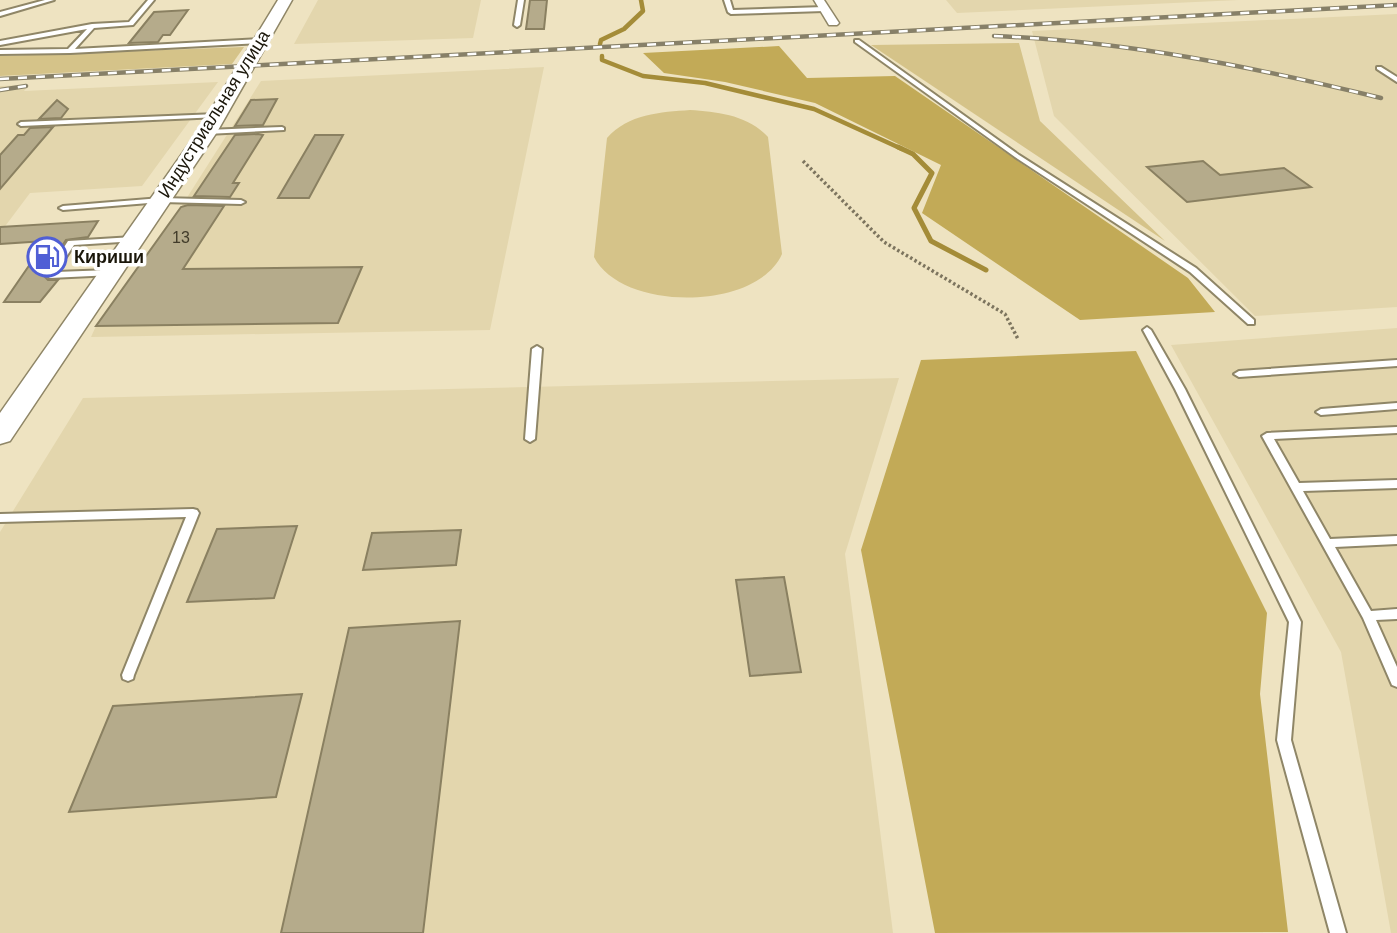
<svg xmlns="http://www.w3.org/2000/svg" width="1397" height="933" font-family="Helvetica,sans-serif">
  <rect width="100%" height="100%" fill="#eee3c1"/>
  <path fill="#e3d6ad" d="M318,0H481L473,38L294,44Z
    M946,0H1239L957,13Z
    M1397,14V307L1255,316L1054,116L1032,31Z
    M544,67L490,330L91,337L96,326L181,207L261,81Z
    M218,82L142,186L30,193L0,233V86L29,85L24,91Z
    M1397,328V933H1391L1341,652L1171,345Z
    M899,378L845,554L893,933H0V532L83,398Z"/>
  <path fill="#d5c389" d="M1019,43L1040,121L1165,241L871,45Z
    M244,47L232,64L0,76V56Z
    M690,110C718,112 748,115 768,137L782,254C757,311 622,312 594,257L607,138C628,114 661,112 690,110Z"/>
  <path fill="#c2aa57" d="M779,46L807,78L895,76L1188,278L1215,312L1080,320L922,213L941,165L815,103L725,82L664,73L643,53Z
    M1136,351L1267,613L1260,694L1288,932L935,933L861,550L921,360Z"/>
  <g fill="none" stroke-linecap="round" stroke-linejoin="round">
    <path stroke="#a48c38" stroke-width="4.5" d="M600,44L601,40L624,29L643,11L641,0
      M602,56V60L643,76L705,83L814,109L902,149"/>
    <path stroke="#a48c38" stroke-width="5" d="M898,147L913,154L932,173L914,208L931,241L986,270"/>
  </g>
  <path fill="#b5ab8b" stroke="#8a8061" stroke-width="2" d="M530,0H547L544,29H526Z
    M188,10L170,35H163L158,42L129,43L154,12Z
    M277,99L263,125L235,126L251,100Z
    M57,100L68,109L61,118L39,119Z
    M53,127L0,189V155L18,135H24L30,128Z
    M258,134L263,135L233,183H239L230,197L194,196L235,135Z
    M315,135H343L309,198H278Z
    M1203,161L1220,175L1284,168L1311,187L1187,202L1147,167Z
    M188,205L224,206L183,269L362,267L338,323L96,326L181,207Z
    M98,221L88,237L66,240L43,275L48,280H58L40,302H4L46,241L0,244V227Z
    M297,526L274,598L187,602L217,529Z
    M461,530L456,565L363,570L372,533Z
    M784,577L801,672L750,676L736,580Z
    M460,621L423,933H281L349,628Z
    M302,694L276,797L69,812L113,706Z"/>
  <g fill="none" stroke-linecap="round" stroke-linejoin="round">
    <g stroke="#8f8667" stroke-width="4">
      <path id="lane" d="M45,0H54L0,16V12Z
        M148,0H154L133,25L94,28L75,49L259,39L262,41L259,43L70,53L0,54V50L68,49L87,29L0,45V41L92,24L129,22Z
        M518,0H524L520,25L517,27L514,25Z
        M724,0H730L733,10L824,7L827,9L824,11L731,14L728,12Z
        M855,40H859L1019,155L1196,268L1254,320V324H1248L1190,272L1015,157L855,42Z
        M1377,67H1381L1397,77V82L1377,69Z
        M217,114L219,115V117L21,126L18,124L21,122Z
        M282,127L284,128V130L207,134L204,132L207,130Z
        M161,198L241,200L245,202L241,204L161,202L63,210L59,208L63,206Z
        M133,237L137,239L136,241L74,245L56,272L110,270L113,271V275L50,278L46,275L68,241Z
        M1147,327L1151,330L1185,389L1301,622L1291,740L1346,933H1330L1277,740L1289,622L1175,389L1143,330Z
        M537,346L542,349L535,439L530,442L525,439L532,349Z
        M1397,360V366L1239,377L1234,374L1239,371Z
        M1397,403V409L1321,415L1316,412L1321,409Z
        M1397,427V433L1274,439L1299,483L1397,480V488L1303,491L1330,539L1397,536V544L1335,547L1371,611L1397,609V619L1376,620L1397,667V687L1392,685L1363,618L1262,436L1267,433Z
        M193,509L197,510L199,513L134,675L133,679L128,681L123,679L122,675L186,517L0,522V514Z"/>
    </g>
    <g stroke="#8f8667" stroke-width="3">
      <path id="street" d="M814,0H824L839,23L837,25H829Z"/>
    </g>
    <g stroke="#8f8667" stroke-width="3">
      <path id="secondary" d="M278,0H292L217,132L10,441L0,444V413L198,131Z"/>
    </g>
    <path stroke="#7c745e" stroke-width="3.5" stroke-dasharray="2.5 2.5" stroke-linecap="butt" d="M803,161L884,242L1005,314L1018,339"/>
    <use href="#lane" fill="#fff" fill-rule="evenodd"/>
    <use href="#street" fill="#fff" fill-rule="evenodd"/>
    <use href="#secondary" fill="#fff" fill-rule="evenodd"/>
    <g stroke="#878068" stroke-width="4.5">
      <path id="rail" d="M994,36C1126,41 1253,67 1381,98
        M0,79L1397,5
        M0,90L26,86"/>
    </g>
    <use href="#rail" stroke="#fff" stroke-width="2.5" stroke-dasharray="9" stroke-linecap="butt"/>
  </g>
  <defs>
    <g id="fuel-ring" transform="scale(2.0125)"><circle r="9.5" fill="#fff" stroke="#505fd5" stroke-width="1.5"/><path d="M-5.5-6h7V0h2V4h1.3V-2.5L3-4.5l.8-.8L6-3V5H2.5V1h-1V6h-7ZM-4.2-4.7v3.2H.2V-4.7Z" fill="#505fd5"/></g>
  </defs>
  <g fill-rule="evenodd">
    <use href="#fuel-ring" x="47" y="257"/>
  </g>
  <g text-anchor="middle" dominant-baseline="central" stroke-width="7" stroke-linejoin="round" paint-order="stroke">
    <g font-size="16" fill="#413b2a">
      <text x="181" y="237">13</text>
    </g>
    <g font-size="18" fill="#1a160a" stroke="#fff">
      <text transform="translate(214 114) rotate(-58)">Индустриальная улица</text>
    </g>
    <g font-size="18" font-weight="bold" fill="#1a160a" stroke="#fff" text-anchor="start">
      <text x="74" y="257">Кириши</text>
    </g>
  </g>
</svg>
